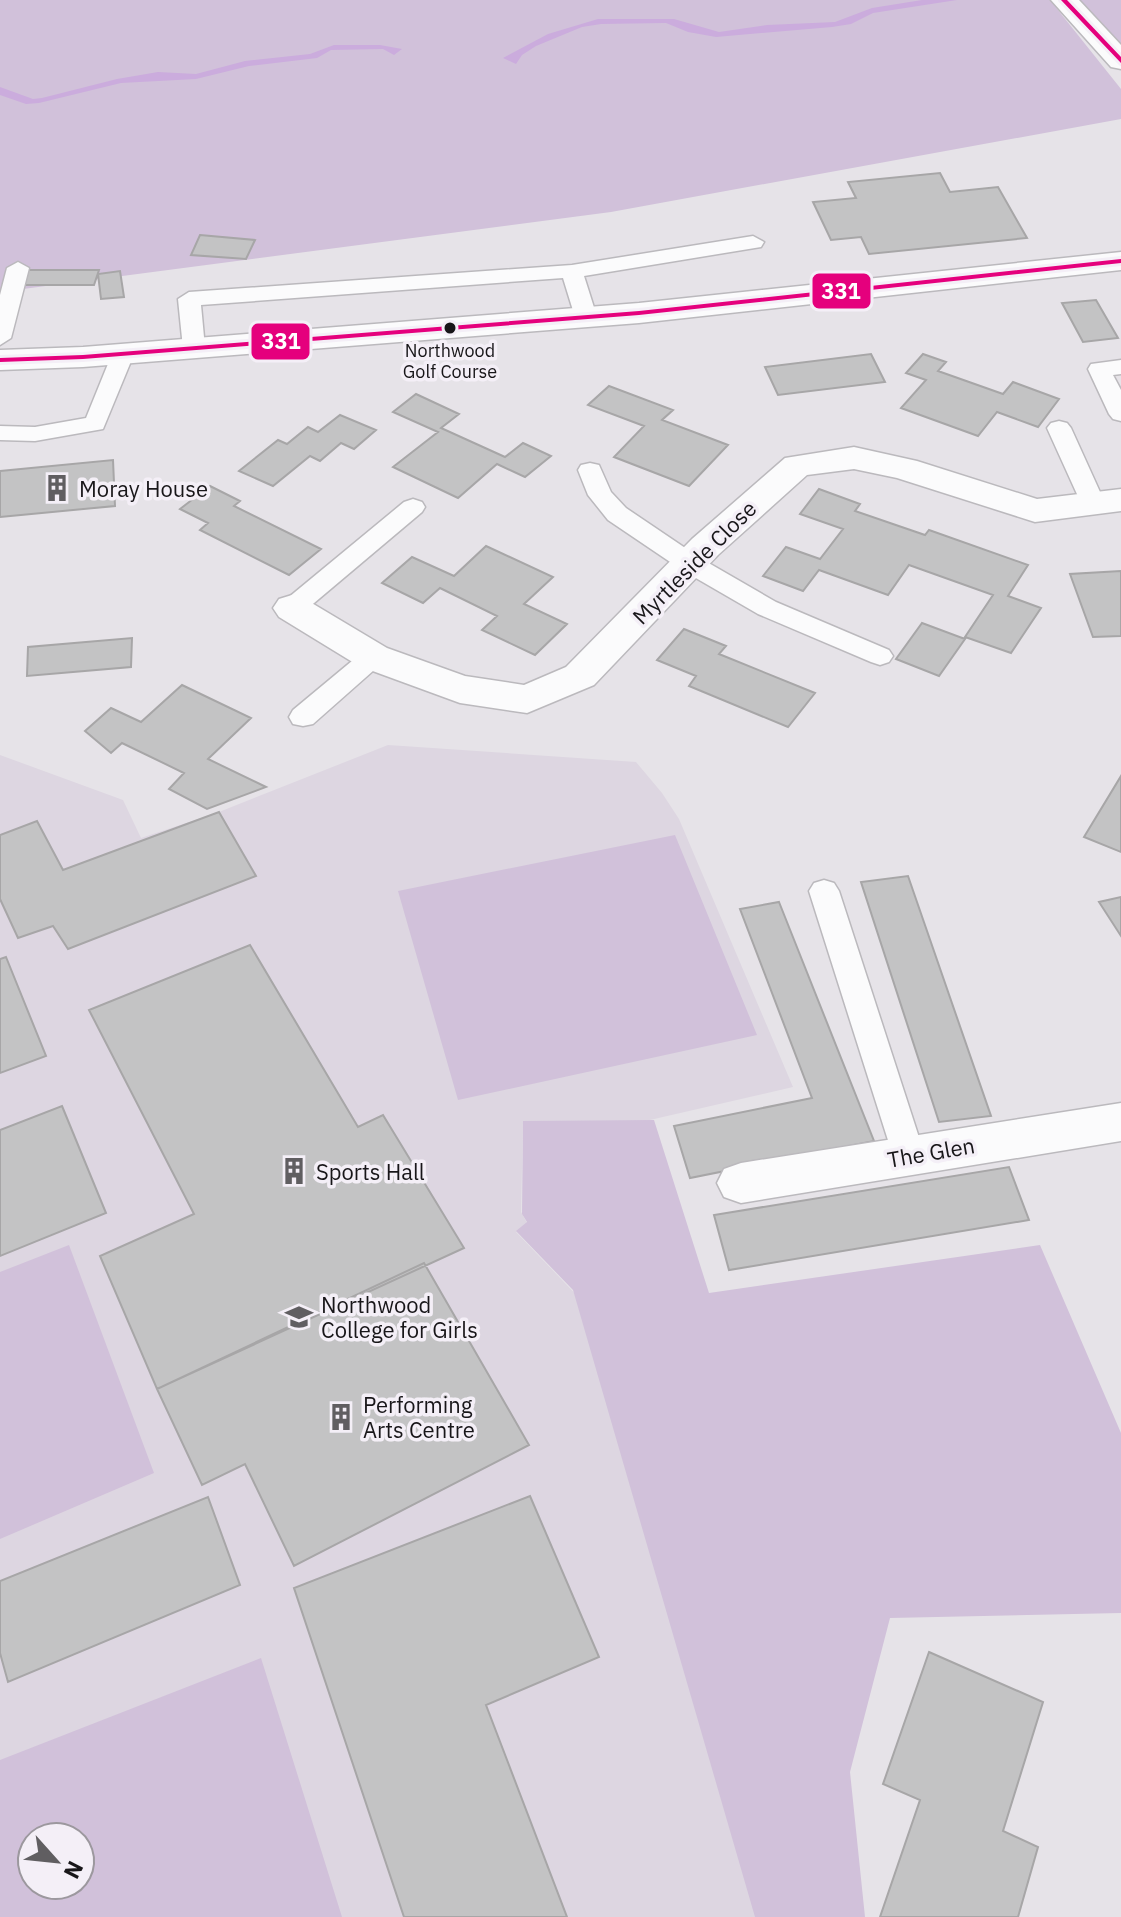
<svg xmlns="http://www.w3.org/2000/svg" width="1121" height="1917" font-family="'IBM Plex Sans',sans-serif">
  <rect width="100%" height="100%" fill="#e6e3e8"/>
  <path fill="#ddd6e1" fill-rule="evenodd" d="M388,745L636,762L662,793L679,819L793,1087L615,1128L523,1121L521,1212L527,1223L516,1232L680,1403L790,1917H0V755L123,800L141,838L219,812ZM32,1837H80V1885H32Z"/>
  <path fill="#d1c1da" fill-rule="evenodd" d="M0,0H1050L1121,89V119L611,212L0,292Z
    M1080,0H1121V48Z
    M675,835L757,1035L458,1100L398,891Z
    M654,1120L709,1293L1040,1245L1121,1433V1613L890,1618L850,1772L865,1917H755L573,1290L516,1231L527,1222L522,1214L523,1121Z
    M69,1245L154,1473L0,1539V1272Z
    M261,1658L342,1917H0V1760ZM32,1837H80V1885H32Z"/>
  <path fill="#cbacdd" d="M922,0H957L873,13L851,24L832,27L716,37L688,32L666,23L601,24L582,27L536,46L522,55L516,64L503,58L548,34L598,19H674L719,32L767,25L835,22L872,8Z
    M334,45H380L402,49L394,55L383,49L331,50L317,58L249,66L196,79L121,83L39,103L26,104L0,95V87L33,99L42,98L117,79L158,72L196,74L245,61L310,54Z"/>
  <path fill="#c3c3c4" stroke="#a7a6a7" stroke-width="2" d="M940,173L950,192L998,187L1027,238L869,254L861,237L831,240L813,202L856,198L848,182Z
    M200,235L255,240L246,259L191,255Z
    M26,270H99L94,285H21Z
    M120,271L124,297L101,299L98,274Z
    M1096,300L1118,338L1083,342L1062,303Z
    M871,354L885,382L778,395L765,367Z
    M923,354L946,362L938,371L1003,394L1013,382L1059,399L1038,427L997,412L978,436L901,408L926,380L906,373Z
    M609,386L673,410L662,420L728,445L689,486L614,457L644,426L588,405Z
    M416,394L459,414L441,428L505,457L523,443L551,456L525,477L497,464L458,498L393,467L438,432L393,412Z
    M340,415L376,430L354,449L341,443L320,461L310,456L273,486L239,471L278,440L287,444L308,427L318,432Z
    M113,460L115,506L0,517V471Z
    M210,486L240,501L234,506L321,549L289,575L200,530L208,523L180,509Z
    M819,489L860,504L855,511L925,535L929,530L1028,565L1008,596L1041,608L1011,653L965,637L993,595L909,565L888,595L819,570L803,591L763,576L786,547L820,559L843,529L800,514Z
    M486,546L553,577L524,604L567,624L535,655L482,630L497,616L440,588L423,603L382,583L412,557L454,576Z
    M1121,571V636L1093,637L1070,574Z
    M922,623L965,639L939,676L896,659Z
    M684,629L726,646L719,654L815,693L788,727L689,686L696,676L657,660Z
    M132,638L131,667L27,676L28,647Z
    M182,685L251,718L208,759L266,787L207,809L169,789L184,773L122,743L111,753L85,731L111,708L141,722Z
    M1121,776V852L1084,837Z
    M219,812L256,876L68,949L53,926L18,938L0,899V835L37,821L63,870Z
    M908,876L991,1116L939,1122L861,882Z
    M1121,897V936L1099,902Z
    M779,902L874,1141L690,1178L674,1126L812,1098L740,909Z
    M250,945L358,1127L383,1115L464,1248L157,1389L100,1256L194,1214L89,1010Z
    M6,957L46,1056L0,1073V959Z
    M62,1106L106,1213L0,1256V1130Z
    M1009,1167L1029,1220L729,1270L714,1215Z
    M424,1263L529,1445L294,1566L245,1464L202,1485L157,1389Z
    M530,1496L599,1657L486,1705L567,1917H404L294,1588Z
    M208,1497L240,1585L8,1682L0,1653V1581Z
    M929,1652L1043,1702L1003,1831L1038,1847L1018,1917H880L920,1800L883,1784Z"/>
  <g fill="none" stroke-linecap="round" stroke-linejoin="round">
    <g stroke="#bbb9bd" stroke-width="3">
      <path id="service" d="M753,236L764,242L761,247L584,276L597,317L586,324L575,317L563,278L201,305L205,348L202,353H186L183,348L178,299L189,292L572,265Z
        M18,262L29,268L11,338L0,345V295L7,268Z
        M123,347L131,349L134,354L103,429L35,441L0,440V426L35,427L86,418L112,354L115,349Z
        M1121,360V374L1113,375L1121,390V421L1113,419L1109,414L1088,369L1091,364Z
        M1059,421L1067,423L1071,428L1105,503L1102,508H1084L1081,503L1047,428L1051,423Z
        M590,463L599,465L611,492L626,508L700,558L776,602L889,650L893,656L889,662L880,665L871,662L758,614L682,570L608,520L588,495L578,470L581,465Z
        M413,499L422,502L425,507L422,512L301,614L292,617L283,614L279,608L283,602L404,502Z
        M373,648L382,651L386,657L382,663L313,724L303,726L293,724L289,717L293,710L364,651Z
        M824,880L834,883L839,891L925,1156L920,1166L909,1170L898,1166L893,1156L809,891L814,883Z"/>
    </g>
    <g stroke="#bbb9bd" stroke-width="3">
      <path id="minor" d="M1051,0H1079L1121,45V69L1111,67Z
        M854,447L917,461L1037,499L1121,489V511L1035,522L897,478L854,469L807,475L718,555L594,685L527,713L460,703L359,666L279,617L273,608L279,599L292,595L305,599L387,648L465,676L524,685L566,667L692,539L785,458Z
        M1121,1103V1141L741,1203L724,1197L717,1183L724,1169L741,1163Z"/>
    </g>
    <g stroke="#bbb9bd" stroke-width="3">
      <path id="primary" d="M1121,252V270L639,323L83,367L0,370V350L83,347L639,303Z"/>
    </g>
    <use href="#service" fill="#fbfbfc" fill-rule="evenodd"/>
    <use href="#minor" fill="#fbfbfc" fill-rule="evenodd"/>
    <use href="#primary" fill="#fbfbfc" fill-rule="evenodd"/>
    <g stroke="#f4eff7" stroke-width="6">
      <path id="bus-1" d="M1061,0H1067L1121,57V63Z
        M1121,259V263L639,315L83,359L0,362V358L83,355L639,311Z"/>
    </g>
    <use href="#bus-1" fill="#e5007d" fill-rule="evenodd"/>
  </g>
  <defs>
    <g id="building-bare" transform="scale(2.16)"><path d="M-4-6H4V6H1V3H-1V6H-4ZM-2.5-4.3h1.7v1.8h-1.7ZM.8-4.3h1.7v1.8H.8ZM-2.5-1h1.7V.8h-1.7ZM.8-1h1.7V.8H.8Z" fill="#605e61" stroke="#f4eff7" stroke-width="2.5" paint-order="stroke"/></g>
    <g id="school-bare" transform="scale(2.16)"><path d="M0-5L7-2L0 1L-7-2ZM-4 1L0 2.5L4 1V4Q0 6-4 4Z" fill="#605e61" stroke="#f4eff7" stroke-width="2.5" paint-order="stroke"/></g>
  </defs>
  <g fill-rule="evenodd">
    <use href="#building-bare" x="57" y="488"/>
    <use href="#building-bare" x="294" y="1171"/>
    <use href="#school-bare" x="299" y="1317"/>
    <use href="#building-bare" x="341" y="1417"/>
  </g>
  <circle fill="#181619" stroke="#f4eff7" stroke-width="3" cx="450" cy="328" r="7"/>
  <g text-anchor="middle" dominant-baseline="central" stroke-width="7" stroke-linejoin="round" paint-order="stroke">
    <g font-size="18" fill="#181619" stroke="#f4eff7">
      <text x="450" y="350">Northwood<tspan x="450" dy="21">Golf Course</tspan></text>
    </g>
    <g font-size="22" fill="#181619" stroke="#f4eff7" text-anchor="start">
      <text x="79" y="488">Moray House</text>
      <text x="316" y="1171">Sports Hall</text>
      <text x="321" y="1304">Northwood<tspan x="321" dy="25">College for Girls</tspan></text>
      <text x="363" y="1404">Performing<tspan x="363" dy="25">Arts Centre</tspan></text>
    </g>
    <g font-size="22" fill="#181619" stroke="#f4eff7">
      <text transform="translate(694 562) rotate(-45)">Myrtleside Close</text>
      <text transform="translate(931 1152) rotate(-10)">The Glen</text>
    </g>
  </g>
  <g stroke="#f4eff7" stroke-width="3">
    <rect x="811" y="272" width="61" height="38" rx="8" fill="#e5007d"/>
    <rect x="250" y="322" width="61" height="39" rx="8" fill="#e5007d"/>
  </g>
  <g font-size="22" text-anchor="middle" font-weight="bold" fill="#fff">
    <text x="841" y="299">331</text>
    <text x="281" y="349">331</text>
  </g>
  <g transform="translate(56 1861) rotate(117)"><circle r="38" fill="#f4eff7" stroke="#9c989e" stroke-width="2"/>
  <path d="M0-6L14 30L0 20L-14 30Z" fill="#605e61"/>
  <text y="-12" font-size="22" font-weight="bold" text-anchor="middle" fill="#181619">N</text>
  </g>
</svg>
